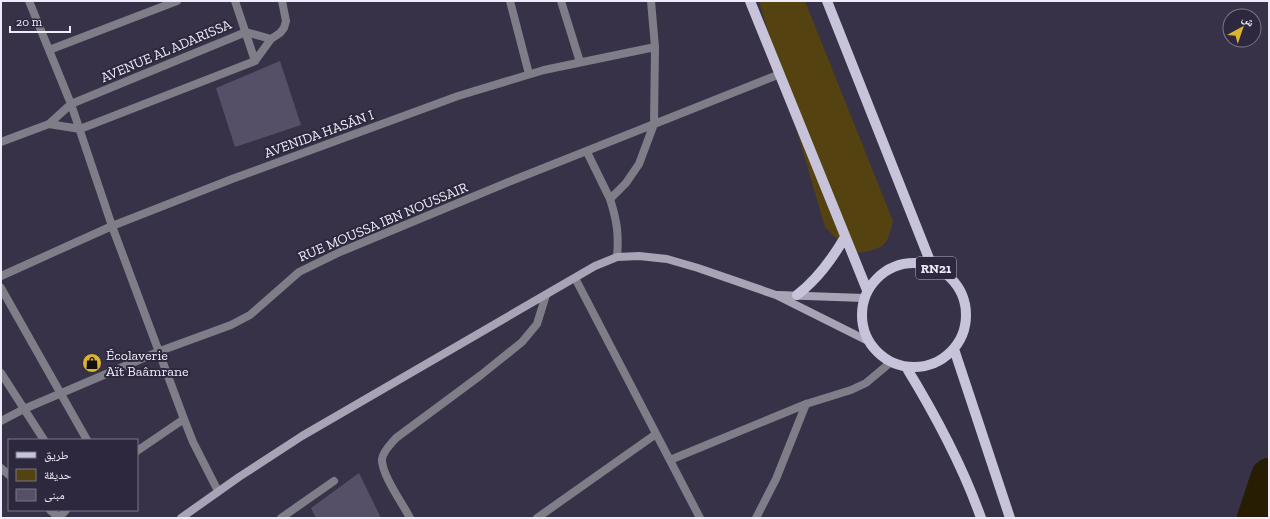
<svg xmlns="http://www.w3.org/2000/svg" width="1270" height="519" font-family="'Zilla Slab','Noto Naskh Arabic',serif">
  <rect width="100%" height="100%" fill="#373248"/>
  <path fill="#544311" d="M759,1H805L893,221C887,247 884,248 859,253L842,244L825,227Z"/>
  <g fill="none" stroke-linecap="round" stroke-linejoin="round">
    <path stroke="#271d02" stroke-width="36" d="M1255,518L1269,476"/>
  </g>
  <path fill="#555067" d="M280,61L301,125L235,147L216,88Z
    M359,473L381,518H316L311,508Z"/>
  <g fill="none" stroke-linecap="round" stroke-linejoin="round">
    <path stroke="#7f7d88" stroke-width="8" d="M29,1L71,104L112,226L184,419L193,442L218,491
      M235,1L255,61
      M510,1L529,74
      M561,1L580,62
      M49,50L177,1
      M49,124L80,129L255,61L271,39L280,33L284,28L286,21L282,1
      M1,142L49,124L71,104L246,32L271,39
      M587,152L610,199
      M617,257C619,234 617,221 610,199L626,183L639,164L654,124L655,47L651,1
      M1,276L112,226L232,179L458,96L544,70L655,47
      M575,278L700,518
      M1,288L87,440
      M1,373L44,440
      M1,421L24,409L160,351L231,325L250,315L299,272L340,252L511,181L780,74
      M137,451L184,419
      M670,460L806,404L851,390L866,383L891,362
      M1,468L9,475
      M50,510L59,518
      M59,518L66,510
      M281,518L334,481
      M410,518C403,504 381,474 382,459C383,451 391,444 396,438L481,375L522,342L537,324L546,295
      M537,518L656,434
      M756,518L776,479L806,404"/>
    <path stroke="#a8a4b6" stroke-width="8" d="M778,295L864,298
      M181,518L239,477L302,436L595,266L617,257L639,256L667,259L698,268L776,295L868,341"/>
    <path stroke="#c7c3da" stroke-width="10" d="M750,1L867,290
      M827,1L932,266
      M862 315a52 52 0 1 1 104 0a52 52 0 1 1-104 0Z
      M797,295C818,279 832,259 845,237
      M954,349L1010,518
      M906,367C936,416 962,464 981,518"/>
  </g>
  <defs>
    <g id="shop-disc" transform="scale(1)"><circle r="9.5" fill="#dcb233" stroke="#2d283d"/><path d="M-5-2.5h2.3a2.7 3.5 0 0 1 5.4 0H5L5.5 6h-11ZM-1.5-2.5h3a1.5 2.3 0 0 0-3 0Z" fill="#111"/></g>
  </defs>
  <g fill-rule="evenodd">
    <use href="#shop-disc" x="92" y="363"/>
  </g>
  <g text-anchor="middle" dominant-baseline="central" stroke-width="4" stroke-linejoin="round" paint-order="stroke">
    <rect fill="#2d283d" stroke="#b4b1c1" stroke-width="1" x="916" y="257" width="40" height="22" rx="3"/>
    <g font-size="13" font-weight="bold" fill="#eeecfa">
      <text x="936" y="268">RN21</text>
    </g>
    <g font-size="14" fill="#eeecfa" stroke="#2d283d">
      <text transform="translate(166 51) rotate(-23)">AVENUE AL ADARISSA</text>
      <text transform="translate(319 134) rotate(-20)">AVENIDA HASÁN I</text>
      <text transform="translate(383 222) rotate(-23)">RUE MOUSSA IBN NOUSSAIR</text>
    </g>
    <g font-size="14" fill="#eeecfa" stroke="#2d283d" text-anchor="start">
      <text x="106" y="355">Écolaverie<tspan x="106" dy="16">Aït Baâmrane</tspan></text>
    </g>
  </g>
  <rect width="1270" height="519" fill="none" stroke="#eeecfa" stroke-width="4"/>
  <rect x="8" y="439" width="130" height="72" fill="#2d283d" stroke="#7a7689"/>
  <rect x="16" y="452" width="20" height="6" fill="#c7c3da" stroke="#7a7689"/>
  <text x="44" y="459" font-size="12" fill="#eeecfa">طريق</text>
  <rect x="16" y="469" width="20" height="12" fill="#544311" stroke="#7a7689"/>
  <text x="44" y="479" font-size="12" fill="#eeecfa">حديقة</text>
  <rect x="16" y="489" width="20" height="12" fill="#555067" stroke="#7a7689"/>
  <text x="44" y="499" font-size="12" fill="#eeecfa">مبنى</text>
  <g transform="translate(1242 28) rotate(40)"><circle r="19" fill="#2d283d" stroke="#7a7689"/>
  <path d="M0-3L7 15L0 10L-7 15Z" fill="#dcb233"/>
  <text y="-6" font-size="11" font-weight="bold" text-anchor="middle" fill="#eeecfa">ش</text>
  </g>
  <path d="M10 26v6h60v-6" fill="none" stroke="#eeecfa" stroke-width="2"/>
  <text x="16" y="26" font-size="12" fill="#eeecfa" stroke="#2d283d" stroke-width="3" paint-order="stroke">20 m</text>
</svg>
